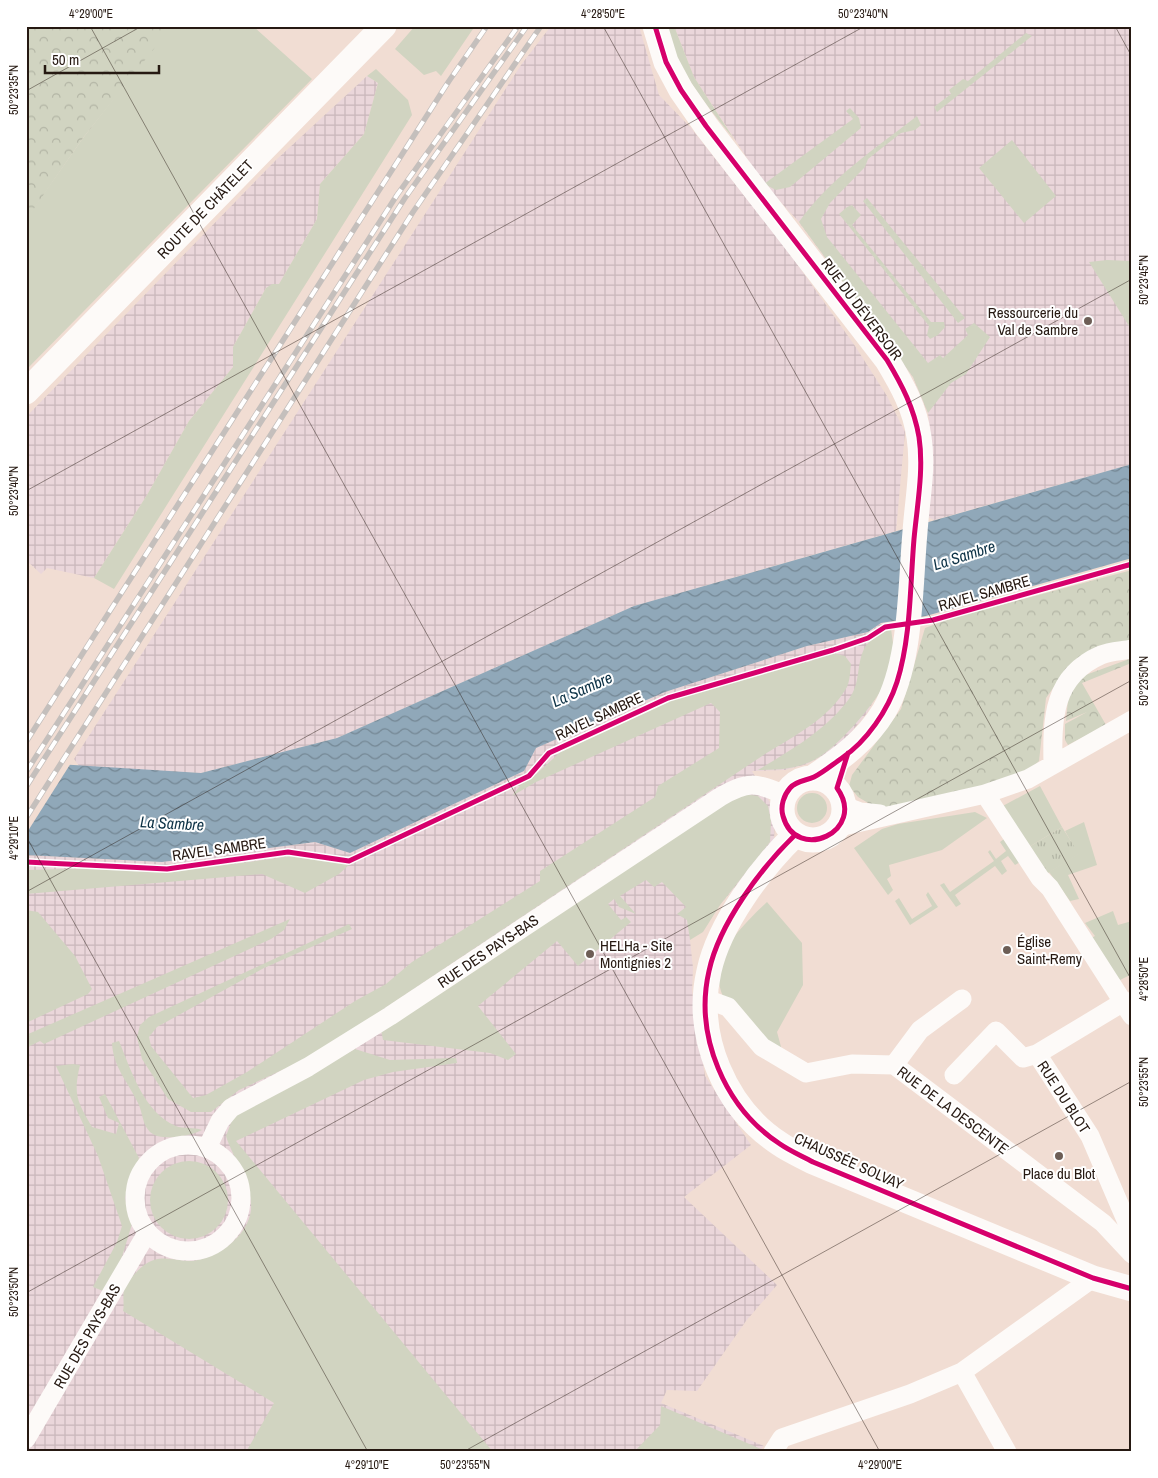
<svg xmlns="http://www.w3.org/2000/svg" width="1158" height="1478" font-family="'Archivo Narrow',sans-serif">
  <defs>
    <pattern id="industrial-grid" width="8" height="8" patternUnits="userSpaceOnUse" patternTransform="scale(1.25)"><rect width="8" height="8" fill="#ead6da"/><path d="M0 4h8M4 0v8" fill="none" stroke="#c9b7ba"/></pattern>
    <pattern id="forest-crowns" width="20" height="18" patternUnits="userSpaceOnUse" patternTransform="scale(1.25)"><rect width="20" height="18" fill="#d1d4c1"/><path d="M2 6a3 3 0 1 1 6 0M12 15a3 3 0 1 1 6 0" fill="none" stroke="#b3b5a5"/></pattern>
    <pattern id="park-tufts" width="24" height="20" patternUnits="userSpaceOnUse" patternTransform="scale(1.25)"><rect width="24" height="20" fill="#d1d4c1"/><path d="M3 7l-1-3M5 7V3M7 7l1-3M15 17l-1-3M17 17v-4M19 17l1-3" fill="none" stroke="#b3b5a5"/></pattern>
    <pattern id="water-waves" width="16" height="10" patternUnits="userSpaceOnUse" patternTransform="scale(1.25)"><rect width="16" height="10" fill="#90a8b9"/><path d="M0 5q4-4 8 0t8 0" fill="none" stroke="#758895"/></pattern>
  </defs>
  <rect width="100%" height="100%" fill="#f1ddd3"/>
  <path fill="url(#industrial-grid)" d="M551,26H639L659,95L691,128L785,247L855,346L887,396L905,432L896,531L634,606L337,738L201,773L80,767L74,759L521,65Z
    M674,26H1132V464L934,520L928,517L933,457L928,413L913,377L799,222L764,184L694,77Z
    M367,76L378,83L364,134L320,184L317,219L279,284L266,288L233,347V367L189,421L147,495L94,578L47,568L41,574L26,560V417L276,160Z
    M881,623L885,627L893,666L867,713L839,747L807,764L785,770L752,771L775,811L774,841L690,940L693,968L692,991L705,1076L751,1145L684,1197L777,1285L746,1321L697,1391L667,1390L661,1403L764,1446L759,1452H26V855L162,862L315,842L350,853L524,771L535,748L665,692L807,646L868,632Z"/>
  <path fill="#d1d4c1" d="M170,26H253L312,79L26,370V219L83,138Z
    M415,26H475L441,76L436,71L424,75L395,49Z
    M667,26H674L694,77L734,139C707,106 676,70 667,26Z
    M1026,33L1032,36L937,112L934,107L951,94L949,90L963,79L968,81Z
    M376,69L408,100L412,115L114,589L94,578L147,495L189,421L233,367V347L266,288L272,284H279L317,219L320,184L364,134L378,83L367,76Z
    M850,108L859,118L861,128L790,187L776,190L764,184L853,119L846,111Z
    M917,116L921,125L915,130L901,133L868,159L865,167L830,203L821,219L827,237L928,363L940,355L943,358L968,335L965,329L974,323L990,337L966,374L951,383L928,413L913,377L799,222C829,179 876,148 917,116Z
    M1012,140L1056,196L1024,223L979,168Z
    M867,198L965,318L958,323L863,201Z
    M852,205L861,215L852,225L931,322H944L945,327L938,335L930,339L927,335L929,326L839,214L847,207Z
    M1107,260L1132,261V331L1089,262Z
    M891,628C892,639 896,656 893,667C886,692 838,749 814,760C796,769 778,770 758,770C791,750 825,731 849,699C861,682 856,666 864,649C869,639 882,634 891,628Z
    M832,653L845,656L851,664C850,671 850,681 847,687C829,719 794,736 765,754L315,1055L239,1090L211,1112H191L168,1099L142,1059L137,1037L140,1025L149,1017L349,924L352,929L264,968L157,1027L149,1037L151,1046L193,1098L206,1095L247,1072L355,1001L386,984L412,962L540,881V871L655,797L658,786L719,748L720,712L711,703L536,782L512,796L522,783L533,777L566,747L664,702L757,671L808,662Z
    M1040,786L1062,827L1024,850L999,808Z
    M797 808a15 15 0 1 1 30 0a15 15 0 1 1-30 0Z
    M744,794L758,796L768,806L771,821L770,842L720,905L703,932L690,940L687,920L677,914L686,907L662,882L654,887L646,880L620,896L636,914L619,907L614,899L608,904L621,920L626,917L631,922L578,966L557,941L478,1006L516,1054L508,1060L490,1053L383,1040L381,1030L725,802Z
    M975,812L987,818L942,850L889,865L891,876L887,879L893,890L888,895L854,848L882,829L898,824Z
    M1084,822L1097,865L1068,875L1079,899L1070,901L1049,872L1078,854L1065,831Z
    M1004,839L1020,862L1015,865L1008,856L1001,861L1007,871L1002,875L995,866L955,895L961,904L956,907L940,885L944,883L950,892L994,861L988,852L990,850L996,859L1006,851L1000,842Z
    M312,853L350,864L339,874L305,893L262,874L26,894V870L234,864Z
    M928,892L938,907L910,925L895,901L899,898L912,919L932,906L926,895Z
    M767,902L802,943L803,985L777,1032L783,1054L726,1002C719,991 716,973 720,960C724,944 754,914 767,902Z
    M26,910L38,912L75,956L92,989L88,994L26,1023Z
    M1113,911L1118,925L1132,921V974L1120,980L1085,941L1095,936L1085,923Z
    M290,919L284,930L271,939L44,1044L40,1041L26,1048V1035Z
    M119,1041C131,1070 144,1113 176,1126C183,1129 194,1127 202,1130C191,1136 161,1142 150,1132C142,1124 143,1113 138,1103C128,1082 113,1067 112,1043Z
    M355,1049L390,1060L456,1058L457,1063L393,1072L364,1080L236,1141L493,1452H246L274,1403L123,1311C125,1303 121,1293 126,1285C131,1277 143,1263 154,1260C166,1256 179,1261 191,1261C216,1259 248,1237 251,1210C253,1184 233,1159 226,1136L234,1115Z
    M73,1064L80,1065C73,1095 77,1101 92,1127L116,1134L119,1123L108,1118L99,1097L105,1094L139,1158L125,1198L132,1224L120,1263L103,1291L93,1287L117,1242L122,1226L98,1156L56,1066Z
    M150 1200a39 39 0 1 1 78 0a39 39 0 1 1-78 0Z
    M661,1406L761,1449L759,1452H634L660,1425Z"/>
  <path fill="url(#forest-crowns)" d="M26,26H172L83,138L26,220Z
    M1132,570V645L1064,673L1046,698L1039,761L1030,770L976,796L880,810L858,797L849,786L852,775L901,709L925,628L952,618Z
    M1132,658V671L1129,664L1082,683L1106,725L1068,745L1065,740V724L1087,712L1066,721L1068,699L1080,677Z"/>
  <path fill="url(#park-tufts)" d="M1062,827L1079,854L1040,878L1024,850Z"/>
  <path fill="url(#water-waves)" d="M1132,464V558L926,616L881,623L868,632L807,646L665,692L536,748L524,771L350,853L315,842L162,862L26,855V762L201,773L337,738L634,606Z"/>
  <path fill="#f1ddd3" d="M26,760L71,763L26,834Z"/>
  <g fill="none" stroke-linecap="round" stroke-linejoin="round">
    <path stroke="#fdfaf8" stroke-width="19" d="M1053,764C1052,718 1053,676 1101,655C1110,651 1122,651 1132,649
      M985,794L1040,878L1050,888L1132,1016
      M844,806L860,812L880,814
      M839,827L985,794L1028,779L1132,720
      M706,999L728,1007L762,1047L806,1073L852,1064L894,1065L1103,1223L1132,1254
      M1125,1001L1037,1054L1090,1136L1132,1234
      M894,1065L920,1030L962,999
      M954,1075L996,1031L1023,1058L1037,1054
      M135 1198a53 53 0 1 1 106 0a53 53 0 1 1-106 0Z
      M207,1148L220,1121L231,1108L308,1067L390,1016L720,797C748,781 755,782 785,795
      M962,1372L1007,1452
      M26,1439L147,1233
      M773,1452L782,1438L910,1394L962,1372L1093,1278"/>
    <path stroke="#fdfaf8" stroke-width="25" d="M655,26L666,62L681,90L706,126L887,360C902,385 915,408 919,437C924,468 917,501 915,532C910,586 912,663 884,711C866,741 840,759 812,778
      M26,392L384,26
      M782 809a31 31 0 1 1 62 0a31 31 0 1 1-62 0Z
      M795,835C761,868 719,924 709,971C694,1036 725,1108 780,1144C790,1151 802,1156 813,1162L1093,1278L1132,1289"/>
    <g stroke="#c4bfbc" stroke-width="5.5">
      <path id="rail" d="M26,742L449,81L487,26
        M26,772L397,195L516,29
        M26,787L405,198L527,26
        M26,818L413,212L541,26"/>
    </g>
    <use href="#rail" stroke="#fff" stroke-width="4" stroke-dasharray="11" stroke-linecap="butt"/>
    <g stroke="#fff" stroke-width="8">
      <path id="cycleway" d="M655,26L666,62L681,90L706,126L887,360C902,385 914,408 919,437C924,470 917,506 914,539C910,586 911,637 897,682C888,710 867,741 842,758C833,764 824,772 814,777C806,781 797,780 790,788C784,795 780,806 783,816C796,864 868,831 837,788L848,753
        M795,835C761,868 719,924 709,971C694,1036 725,1108 780,1144C790,1151 802,1156 813,1162L1093,1278L1132,1289
        M26,862L167,869L288,852L349,861L529,776L549,753L668,698L833,650L868,638L885,627L933,620L1132,564"/>
    </g>
    <use href="#cycleway" stroke="#d6006c" stroke-width="5"/>
  </g>
  <path fill="none" stroke="#261912" stroke-width="1" stroke-opacity="0.45" d="M90,26L880,1452M603,26L1132,981M1115,26L1132,57M26,91L142,26M26,491L865,26M26,836L368,1452M26,892L1132,279M26,1293L1132,680M463,1452L1132,1081"/>
  <g fill="#6d5e56" stroke="#fff" stroke-width="2">
    <circle cx="1088" cy="321" r="5"/>
    <circle cx="1007" cy="950" r="5"/>
    <circle cx="590" cy="954" r="5"/>
    <circle cx="1059" cy="1156" r="5"/>
  </g>
  <g text-anchor="middle" dominant-baseline="central" stroke-width="4" stroke-linejoin="round" paint-order="stroke">
    <g font-size="15" fill="#261912" stroke="#fff">
      <text transform="translate(205 209) rotate(-46)">ROUTE DE CHÂTELET</text>
      <text transform="translate(862 309) rotate(53)">RUE DU DÉVERSOIR</text>
      <text transform="translate(984 593) rotate(-16)">RAVEL SAMBRE</text>
      <text transform="translate(599 716) rotate(-25)">RAVEL SAMBRE</text>
      <text transform="translate(219 849) rotate(-8)">RAVEL SAMBRE</text>
      <text transform="translate(488 951) rotate(-34)">RUE DES PAYS-BAS</text>
      <text transform="translate(1064 1097) rotate(57)">RUE DU BLOT</text>
      <text transform="translate(953 1110) rotate(37)">RUE DE LA DESCENTE</text>
      <text transform="translate(849 1161) rotate(24)">CHAUSSÉE SOLVAY</text>
      <text transform="translate(87 1336) rotate(-60)">RUE DES PAYS-BAS</text>
    </g>
    <g font-size="15" fill="#261912" stroke="#fff" text-anchor="start">
      <text x="1078" y="312" text-anchor="end">Ressourcerie du<tspan x="1078" dy="17">Val de Sambre</tspan></text>
      <text x="1017" y="941">Église<tspan x="1017" dy="17">Saint-Remy</tspan></text>
      <text x="600" y="945">HELHa - Site<tspan x="600" dy="17">Montignies 2</tspan></text>
      <text x="1059" y="1173" text-anchor="middle">Place du Blot</text>
    </g>
    <g font-size="16" font-style="italic" fill="#0c3145" stroke="#fff">
      <text transform="translate(964 555) rotate(-18)">La Sambre</text>
      <text transform="translate(582 689) rotate(-24)">La Sambre</text>
      <text transform="translate(172 823) rotate(3)">La Sambre</text>
    </g>
  </g>
  <rect width="1158" height="1478" fill="none" stroke="#ffffff" stroke-width="55"/>
  <path d="M45 65v8h114v-8" fill="none" stroke="#261912" stroke-width="2.5"/>
  <text x="52" y="65" font-size="15" fill="#261912" stroke="#ffffff" stroke-width="4" paint-order="stroke">50 m</text>
  <rect x="28" y="28" width="1102" height="1422" fill="none" stroke="#261912" stroke-width="2"/>
  <g font-size="12" text-anchor="middle" fill="#261912">
    <text x="91" y="18">4°29'00"E</text>
    <text x="603" y="18">4°28'50"E</text>
    <text x="863" y="18">50°23'40"N</text>
    <text transform="translate(14 90) rotate(-90)" y="4">50°23'35"N</text>
    <text transform="translate(1144 280) rotate(-90)" y="4">50°23'45"N</text>
    <text transform="translate(14 491) rotate(-90)" y="4">50°23'40"N</text>
    <text transform="translate(1144 681) rotate(-90)" y="4">50°23'50"N</text>
    <text transform="translate(14 838) rotate(-90)" y="4">4°29'10"E</text>
    <text transform="translate(1144 979) rotate(-90)" y="4">4°28'50"E</text>
    <text transform="translate(1144 1082) rotate(-90)" y="4">50°23'55"N</text>
    <text transform="translate(14 1292) rotate(-90)" y="4">50°23'50"N</text>
    <text x="367" y="1469">4°29'10"E</text>
    <text x="465" y="1469">50°23'55"N</text>
    <text x="880" y="1469">4°29'00"E</text>
  </g>
</svg>
